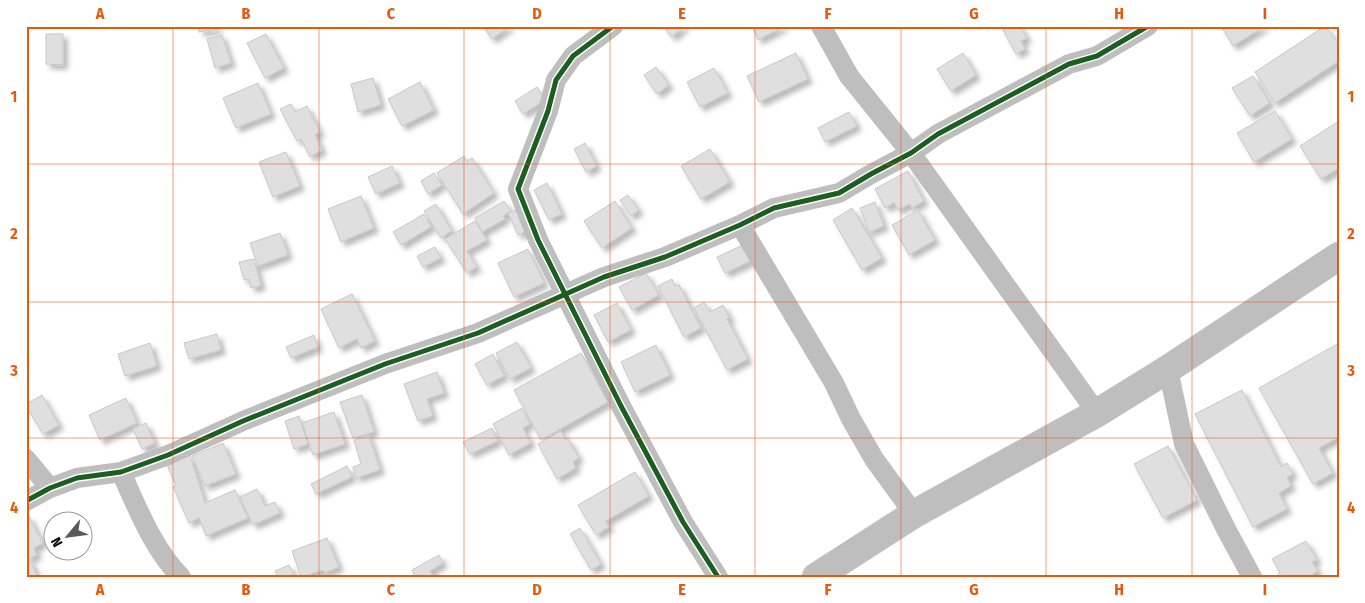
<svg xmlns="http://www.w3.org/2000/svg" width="1365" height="603" font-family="'Fira Sans Condensed',sans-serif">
  <defs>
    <filter id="shadow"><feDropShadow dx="4.5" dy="4.5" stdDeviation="2.5" flood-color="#0004"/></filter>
  </defs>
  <rect width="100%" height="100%" fill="#fff"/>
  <path fill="#dfdfdf" stroke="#c7c7c7" filter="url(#shadow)" d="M199,26H217L218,29L199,32Z
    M483,26H510L492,39Z
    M663,26H685L672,37Z
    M752,26H785L758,40Z
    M1006,26H1020L1027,38L1021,41L1025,49L1016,54L1002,28Z
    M1221,26H1265L1233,46Z
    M1325,26L1339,45V61L1275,103L1255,72Z
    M46,34H63V65L46,64Z
    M266,34L284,68L265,78L247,43Z
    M222,35L231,63L215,68L207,39Z
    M796,53L808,79L759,102L747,76Z
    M963,53L976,75L951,91L937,69Z
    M656,67L669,85L657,94L644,75Z
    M714,68L728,93L700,107L687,82Z
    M1253,76L1270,103L1250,116L1232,88Z
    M373,78L381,105L358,112L351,84Z
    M420,82L434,110L402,126L388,99Z
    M258,83L271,114L236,128L223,98Z
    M537,87L545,100L523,114L515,101Z
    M291,104L295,112L307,106L320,132L315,135L322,150L310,157L301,139L297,141L280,109Z
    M1275,111L1292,139L1254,162L1237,133Z
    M849,112L857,126L825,142L818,128Z
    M1339,121V168L1321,179L1300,146Z
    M585,143L597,166L586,172L574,149Z
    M710,149L730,182L701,199L681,166Z
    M286,152L300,186L273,197L259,162Z
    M464,156L467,161L472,158L494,193L463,214L437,173Z
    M392,166L400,183L376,194L368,177Z
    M908,171L924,201L912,208L910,204L898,210L894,203L885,208L875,189Z
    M434,173L442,185L428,194L421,181Z
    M547,183L562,214L549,220L534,190Z
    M628,195L639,210L631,216L620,200Z
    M361,196L374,228L341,242L328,209Z
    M504,201L511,211L503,216L505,219L482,232L475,218Z
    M615,201L632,228L602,248L584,221Z
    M875,202L884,226L869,232L860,208Z
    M436,204L452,231L441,238L424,211Z
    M852,208L882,258L862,270L833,220Z
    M519,209L529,230L518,235L508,213Z
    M918,210L935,240L909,255L892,225Z
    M424,214L431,227L401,245L393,232Z
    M475,221L487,240L467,251L477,267L467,273L445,239Z
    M280,233L288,255L258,266L250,243Z
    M743,245L751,261L725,273L717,257Z
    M435,247L441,258L423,267L417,256Z
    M528,249L544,283L514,297L498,263Z
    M254,259L261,286L251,288L249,279L244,280L239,262Z
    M646,273L659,295L632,310L619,287Z
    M672,279L675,286L679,285L701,328L684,337L658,286Z
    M352,294L375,341L361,348L357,339L339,348L321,309Z
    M704,302L710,312L723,305L730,318L727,319L748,359L727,370L694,308Z
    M617,303L631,330L608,342L594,315Z
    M217,334L221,350L189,359L184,343Z
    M314,335L318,347L291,358L286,347Z
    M517,342L531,368L510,379L496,353Z
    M150,343L157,366L125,376L118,354Z
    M1339,343V437L1319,448L1333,473L1313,484L1259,388Z
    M656,345L670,375L635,392L621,362Z
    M581,353L608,402L541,440L514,390Z
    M493,354L504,376L487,385L475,364Z
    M437,372L444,393L427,399L433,416L418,421L404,384Z
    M1242,390L1281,467L1287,463L1293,474L1287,477L1291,486L1279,493L1287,509L1253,527L1195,414Z
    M42,395L59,425L43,434L26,406V404Z
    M362,395L374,432L353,438L340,402Z
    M126,398L137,423L100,440L89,415Z
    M522,408L530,424L523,428L531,443L509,455L493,424Z
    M334,412L345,444L313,455L302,423Z
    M299,416L308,444L294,449L285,421Z
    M146,423L155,443L142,449L133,429Z
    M492,428L498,441L470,454L463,442Z
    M561,431L566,440L568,439L579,458L573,462L576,468L557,479L538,444Z
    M369,436L380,470L356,478L353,467L361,464L354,440Z
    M223,443L236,474L205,486L192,456Z
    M1168,446L1197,500L1163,518L1134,464Z
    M190,455L205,503L235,490L248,518L206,536L199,518L189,523L173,487L176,486L167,465Z
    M347,466L352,477L316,494L311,484Z
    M635,472L649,496L606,521L609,527L596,535L578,505Z
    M257,489L265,506L275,502L280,513L253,525L240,497Z
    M29,516L43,543L34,548L37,555L26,560V517Z
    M580,528L601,564L591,570L570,534Z
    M327,538L339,567L324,573L323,570L301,577L292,551Z
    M1306,541L1317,560L1312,562L1318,571L1313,574L1314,576L1275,577L1280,573L1272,559Z
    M439,555L443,563L430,571L433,577H415L412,570Z
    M30,560L38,577H26V562Z
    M289,565L294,574L288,577H278L275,571Z"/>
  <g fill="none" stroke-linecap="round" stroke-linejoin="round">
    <g stroke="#dbdbdb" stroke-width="29">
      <path id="primary" d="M816,577L914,514L1097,413L1168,369L1339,256"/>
    </g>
    <path stroke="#bebebe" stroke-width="20" d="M613,26L573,56L556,80L548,111L518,189L538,240L621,406L683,522L718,577
      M821,26L849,76L911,153L1097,413
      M740,225L834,383L851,419L874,459L914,514
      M1168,369L1184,444L1226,529L1252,577
      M26,459L50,488
      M121,472C137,507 153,549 181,577
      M26,501L50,488L77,478L121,472L168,455L243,421L385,364L478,333L604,277L665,257L740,225L774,208L839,193L871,174L911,153L938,134L1069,64L1097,56L1148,26"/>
    <use href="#primary" stroke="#bebebe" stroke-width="28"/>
    <g stroke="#fff" stroke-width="8">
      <path id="cycleway" d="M613,26L573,56L556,80L548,111L518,189L538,240L621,406L683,522L718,577
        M26,501L50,488L77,478L121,472L168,455L243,421L385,364L478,333L604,277L665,257L740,225L774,208L839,193L871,174L911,153L938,134L1069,64L1097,56L1148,26"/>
    </g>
    <use href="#cycleway" stroke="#1b5e20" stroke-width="5"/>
  </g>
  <path fill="none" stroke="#e8590c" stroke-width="1" stroke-opacity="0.55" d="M173,26V577M319,26V577M464,26V577M610,26V577M755,26V577M901,26V577M1046,26V577M1192,26V577M26,164H1339M26,302H1339M26,438H1339"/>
  <rect width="1365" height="603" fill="none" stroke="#ffffff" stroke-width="55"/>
  <g transform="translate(68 536) rotate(241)"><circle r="24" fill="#ffffff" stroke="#999999"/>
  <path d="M0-4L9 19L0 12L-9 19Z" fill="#595959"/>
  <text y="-8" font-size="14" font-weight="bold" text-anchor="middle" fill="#000000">N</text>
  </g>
  <rect x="28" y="28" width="1310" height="548" fill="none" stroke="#e8590c" stroke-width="2"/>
  <g font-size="16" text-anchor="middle" font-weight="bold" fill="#e8590c">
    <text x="100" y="19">A</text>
    <text x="246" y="19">B</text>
    <text x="391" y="19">C</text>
    <text x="537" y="19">D</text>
    <text x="682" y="19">E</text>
    <text x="828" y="19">F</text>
    <text x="974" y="19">G</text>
    <text x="1119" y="19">H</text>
    <text x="1265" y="19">I</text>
    <text x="14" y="102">1</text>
    <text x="1351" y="102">1</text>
    <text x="14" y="239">2</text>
    <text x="1351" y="239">2</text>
    <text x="14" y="376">3</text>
    <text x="1351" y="376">3</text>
    <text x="14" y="513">4</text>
    <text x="1351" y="513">4</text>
    <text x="100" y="595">A</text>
    <text x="246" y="595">B</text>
    <text x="391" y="595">C</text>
    <text x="537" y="595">D</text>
    <text x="682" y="595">E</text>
    <text x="828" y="595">F</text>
    <text x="974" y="595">G</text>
    <text x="1119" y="595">H</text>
    <text x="1265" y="595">I</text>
  </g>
</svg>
